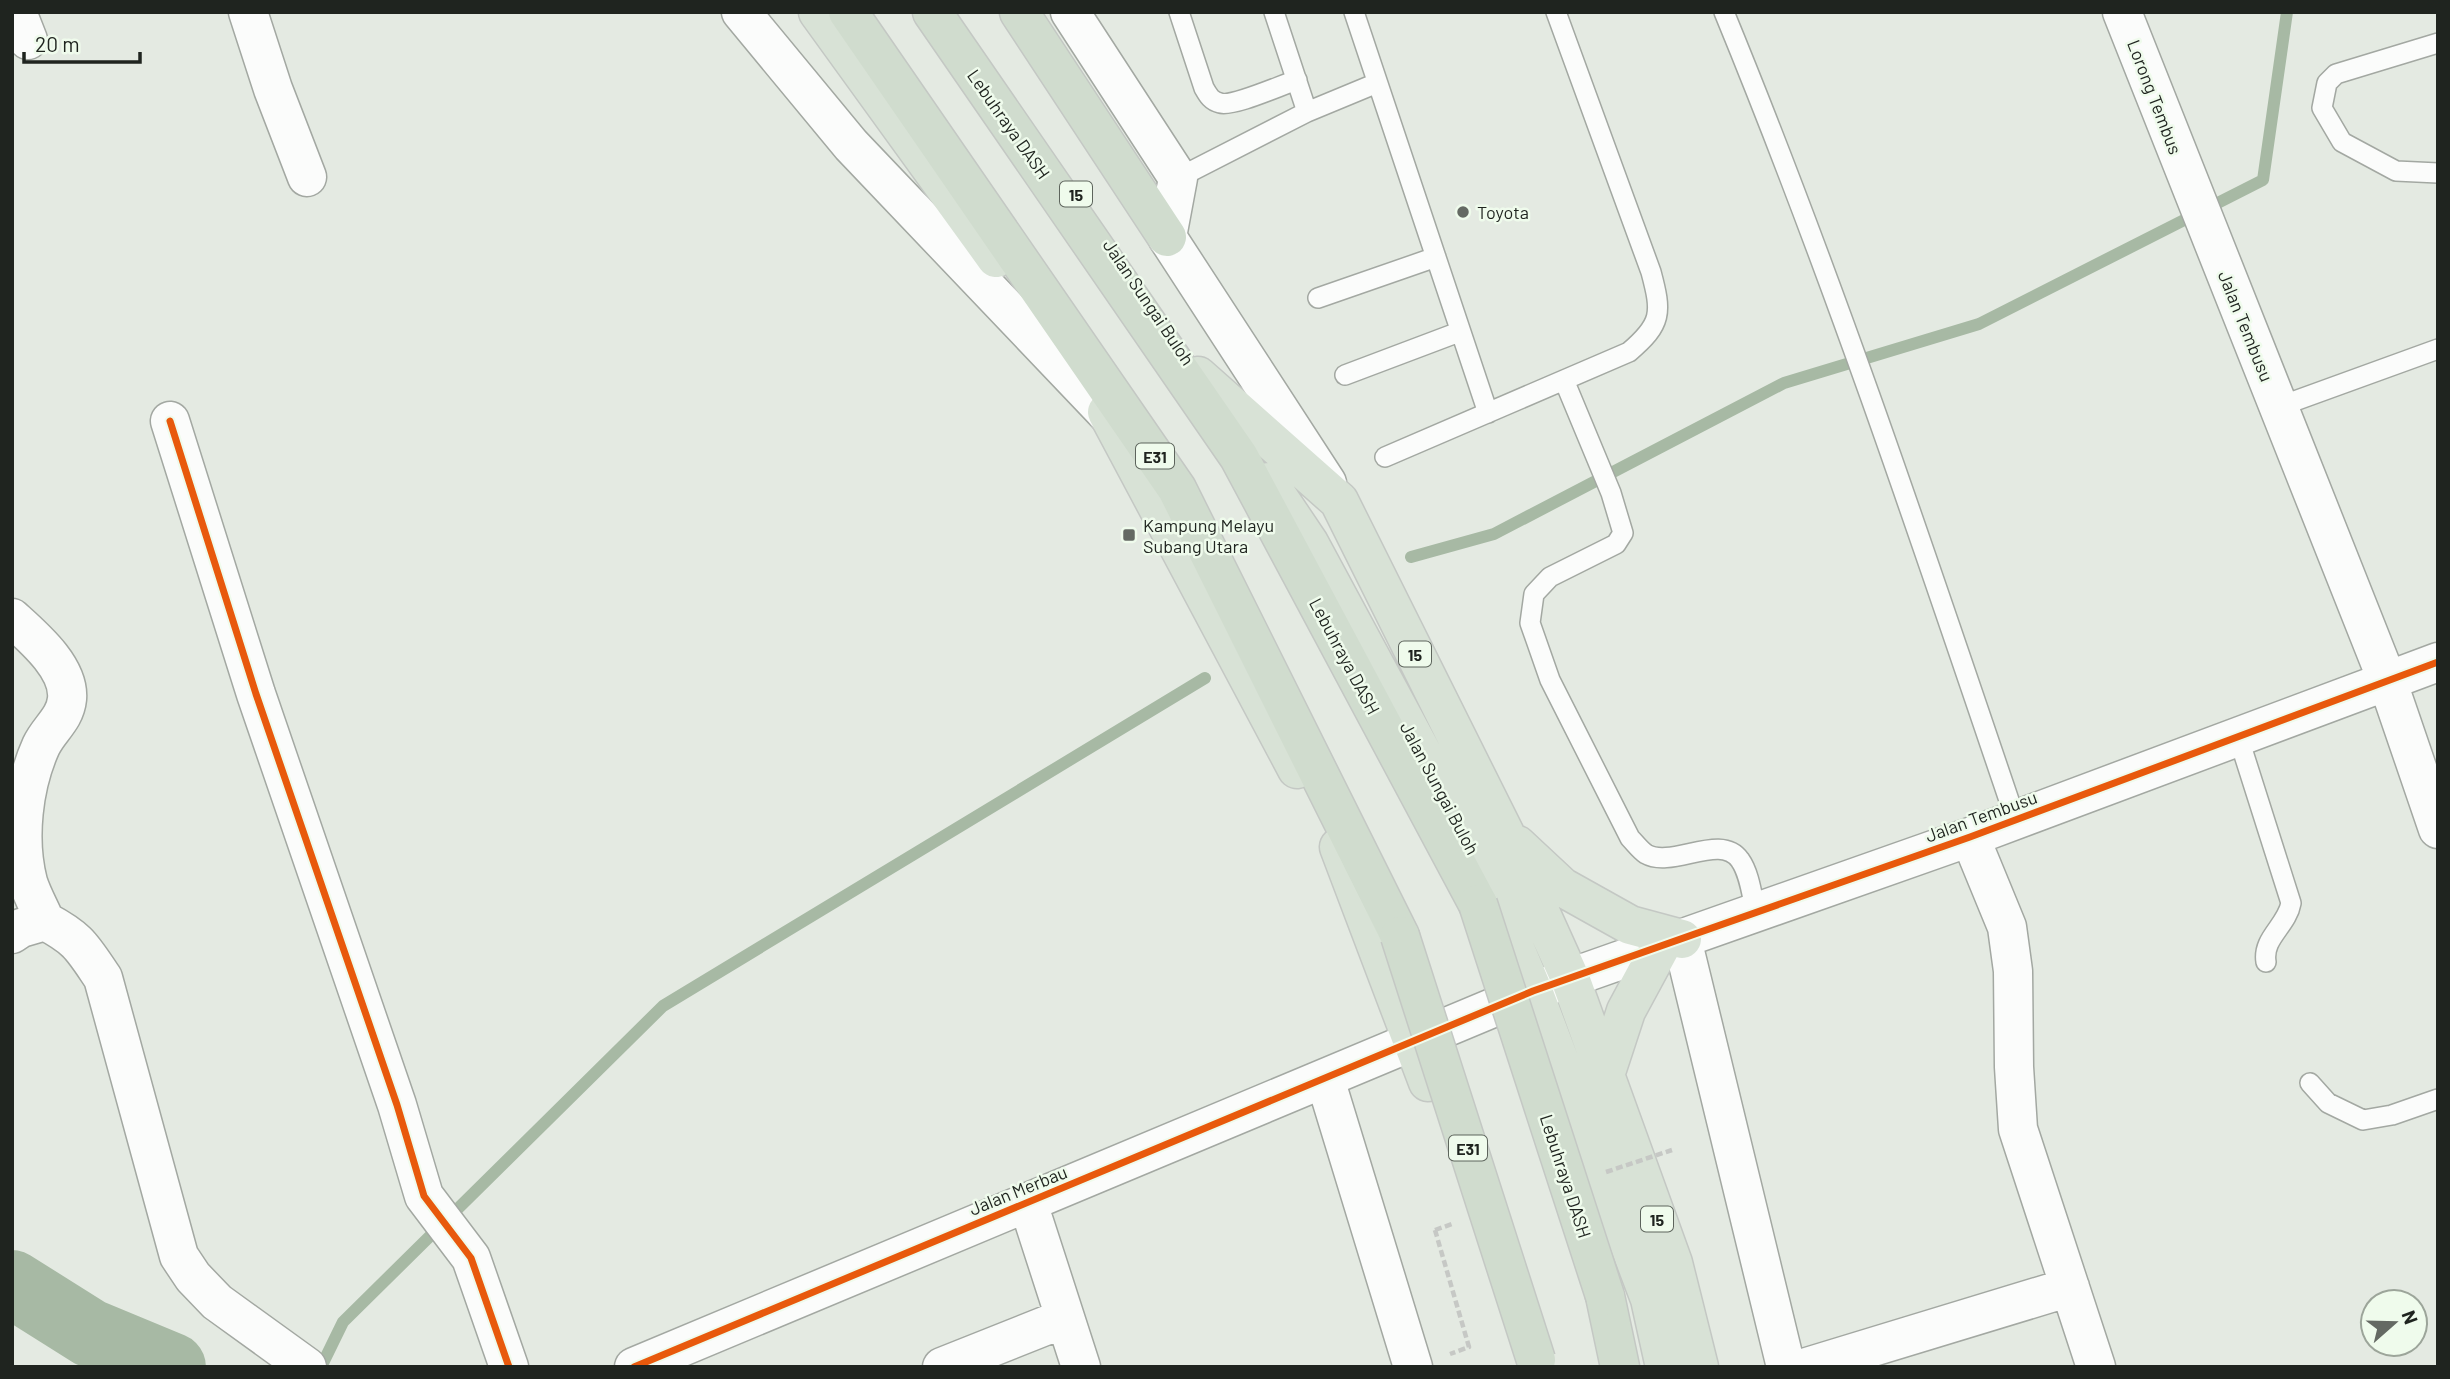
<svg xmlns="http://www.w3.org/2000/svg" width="2450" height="1379" font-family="Barlow,sans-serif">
  <rect width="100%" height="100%" fill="#e4eae2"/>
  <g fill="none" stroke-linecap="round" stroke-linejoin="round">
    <path stroke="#a7b9a4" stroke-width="12" d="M1411,557L1494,534L1784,383L1979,324L2263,180L2287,12
      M321,1367L343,1322L663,1006L1205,678"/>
    <path stroke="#a7b9a4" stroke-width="68" d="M12,1284L90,1333L172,1367"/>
    <g stroke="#a3a8a2" stroke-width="22">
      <path id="service" d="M1179,12L1204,88C1208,95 1211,101 1220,103C1233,107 1281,85 1297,80
        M1274,12L1307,112
        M1354,12L1488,413
        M1724,12C1833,277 1924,549 2016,821
        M2438,43L2336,74L2327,83L2322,108L2342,142L2396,171L2438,173
        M1178,178L1307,112L1377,83
        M1318,298L1436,257
        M1345,375L1459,332
        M1564,380L1611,493L1623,533L1616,544L1550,577L1534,594L1530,623L1550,680L1630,838C1635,843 1640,850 1646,854C1672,869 1721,832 1740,860C1750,874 1752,897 1756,913
        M2278,407L2438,349
        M1385,457L1629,352C1662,324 1662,313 1651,272L1556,12
        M2238,736L2291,903C2287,926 2262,938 2266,962
        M2310,1083L2328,1103L2363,1120L2392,1115L2438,1099"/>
    </g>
    <g stroke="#a3a8a2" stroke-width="41">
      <path id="minor" d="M17,12L28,40
        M248,12L273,89L307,177
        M741,12L851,145L1112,419
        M1070,12L1178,178L1167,237L1327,483
        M2122,12L2387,680L2438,829
        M170,421L256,694L397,1105L424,1196L471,1258L509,1367
        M12,618C33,637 70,668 67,699C65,719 49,729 41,746C23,786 17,839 28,882C32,895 40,909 45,921
        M1970,837L2007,927L2013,971L2014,1067L2018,1129L2096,1367
        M12,934L21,928L45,921C79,939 82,947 103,978L179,1256L193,1277L217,1302L307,1367
        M1682,939L1786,1367
        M1325,1079L1413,1367
        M1028,1203L1081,1367
        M634,1367L1533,991L1970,837L2438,662
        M942,1367L1065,1318
        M1807,1367L2070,1287"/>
    </g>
    <g stroke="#c4c8c4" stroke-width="41">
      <path id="trunk" d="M818,12L996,258
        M1198,376L1339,501L1505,834L1570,978L1673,1263L1699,1367
        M1107,412L1297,769
        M1268,482L1309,543L1469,840L1533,991L1650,1299L1665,1367
        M1517,845L1562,887L1630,925L1682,939
        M1339,847L1428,1082
        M1605,1075L1626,1011L1660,948"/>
    </g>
    <g stroke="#c4c8c4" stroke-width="41">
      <path id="motorway" d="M848,12L1177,489L1400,936
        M932,12L1239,457L1478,904
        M1019,12L1167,237
        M1605,1296L1620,1367"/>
    </g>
    <path stroke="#c6c8c5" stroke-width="4.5" stroke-dasharray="7 3.5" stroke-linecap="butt" d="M1435,1230L1469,1347L1450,1354"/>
    <use href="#service" stroke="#fbfcfb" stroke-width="19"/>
    <use href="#minor" stroke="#fbfcfb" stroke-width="38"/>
    <use href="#trunk" stroke="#d8e2d6" stroke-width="38"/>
    <use href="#motorway" stroke="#d0dcce" stroke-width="38"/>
    <g stroke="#c4c8c4" stroke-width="41" stroke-linecap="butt">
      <path id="motorway-bridge" d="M1478,904L1605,1296
        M1400,936L1536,1360"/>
    </g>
    <path stroke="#c6c8c5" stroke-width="4.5" stroke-dasharray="7 3.5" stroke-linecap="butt" d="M1606,1172L1672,1150
      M1435,1230L1452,1224"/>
    <use href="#motorway-bridge" stroke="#d0dcce" stroke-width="38"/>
    <g stroke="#effbec" stroke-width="11">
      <path id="cycleway" d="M170,421L256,694L397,1105L424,1196L471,1258L509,1367
        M634,1367L1533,991L1970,837L2438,662"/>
    </g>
    <use href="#cycleway" stroke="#e8590c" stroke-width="7"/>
  </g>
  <g fill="#646963" stroke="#effbec" stroke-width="2.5">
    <circle cx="1463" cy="212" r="7"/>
    <rect x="1122" y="528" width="14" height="14" rx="3.5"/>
  </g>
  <g text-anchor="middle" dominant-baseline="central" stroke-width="5" stroke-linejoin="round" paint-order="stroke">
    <g fill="#effbec" stroke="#5d645c" stroke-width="2">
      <rect x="1060" y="181.5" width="32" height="25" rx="5"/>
      <rect x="1136" y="443.5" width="38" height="25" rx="5"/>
      <rect x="1399" y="641.5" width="32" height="25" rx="5"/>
      <rect x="1449" y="1135.5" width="38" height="25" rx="5"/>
      <rect x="1641" y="1206.5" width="32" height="25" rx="5"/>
    </g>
    <g font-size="16" font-weight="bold" fill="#1f241f">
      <text x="1076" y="194">15</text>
      <text x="1155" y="456">E31</text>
      <text x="1415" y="654">15</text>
      <text x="1468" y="1148">E31</text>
      <text x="1657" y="1219">15</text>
    </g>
    <g font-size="18" fill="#1f241f" stroke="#effbec">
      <text transform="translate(2155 97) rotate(69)">Lorong Tembus</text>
      <text transform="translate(1009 124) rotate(55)">Lebuhraya DASH</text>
      <text transform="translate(1149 302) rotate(56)">Jalan Sungai Buloh</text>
      <text transform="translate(2246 326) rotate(68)">Jalan Tembusu</text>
      <text transform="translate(1345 656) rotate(62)">Lebuhraya DASH</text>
      <text transform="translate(1440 788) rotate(62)">Jalan Sungai Buloh</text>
      <text transform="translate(1981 816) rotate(-20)">Jalan Tembusu</text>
      <text transform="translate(1566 1176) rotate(72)">Lebuhraya DASH</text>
      <text transform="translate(1018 1190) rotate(-22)">Jalan Merbau</text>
    </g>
    <g font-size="18" fill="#1f241f" stroke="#effbec" text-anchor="start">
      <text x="1477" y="212">Toyota</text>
      <text x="1143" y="525">Kampung Melayu<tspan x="1143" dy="21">Subang Utara</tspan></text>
    </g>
  </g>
  <rect width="2450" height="1379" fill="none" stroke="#1f241f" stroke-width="28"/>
  <g transform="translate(2394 1323) rotate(70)"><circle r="33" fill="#effbec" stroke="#9ca59a" stroke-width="2"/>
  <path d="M0-5L12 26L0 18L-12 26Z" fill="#646963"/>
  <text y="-10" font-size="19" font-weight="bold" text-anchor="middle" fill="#1f241f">N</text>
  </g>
  <path d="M24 52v10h116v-10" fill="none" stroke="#1f241f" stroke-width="3.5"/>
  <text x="35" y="52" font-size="21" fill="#1f241f" stroke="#effbec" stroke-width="5" paint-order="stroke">20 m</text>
</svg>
